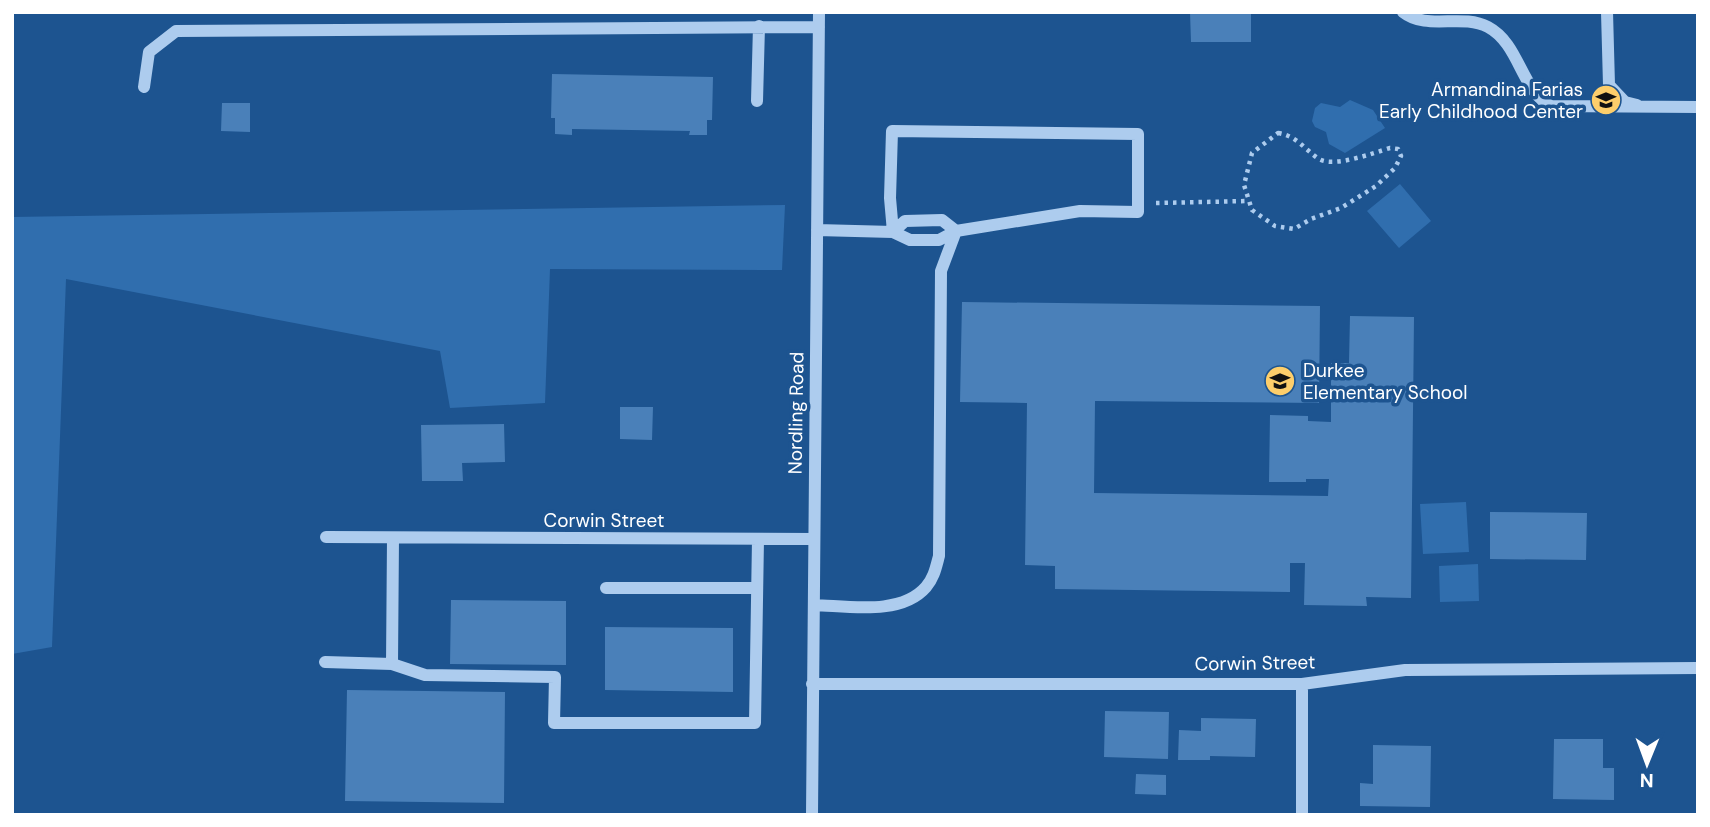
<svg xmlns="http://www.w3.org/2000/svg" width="1710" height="827" font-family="'DM Sans',sans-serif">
  <rect width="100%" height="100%" fill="#1d5490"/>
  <path fill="#306eae" d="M1350,100L1373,110L1385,128L1345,153L1329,144L1326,132L1315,127L1312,121L1315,108L1321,103L1340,107Z
    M1400,184L1431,221L1399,248L1367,211Z
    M785,205L782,270L550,269L545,403L450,408L440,351L66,279L52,647L12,654V217Z
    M1466,502L1469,552L1423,554L1420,504Z
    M1478,564L1479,601L1440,602L1439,566Z"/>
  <path fill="#4a80b9" d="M1190,12H1251V42H1191Z
    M552,74L713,77L712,120H707V135H689L690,131L572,129V135L555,134V118H551Z
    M222,103H250V132L221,131Z
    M962,302L1320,306L1319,403L1095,401L1094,493L1328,496L1329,479H1306V482H1269L1270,415L1308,416V421L1331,422V363H1349L1350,316L1414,317L1411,598L1366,597L1367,606L1304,605L1305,563H1290V592L1055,589V566L1025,565L1027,403L960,402Z
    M620,407H653L652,440L620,439Z
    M504,424L505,462L462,463L463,481H422L421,425Z
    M1490,512L1587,513L1586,560L1490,559Z
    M451,600L566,601V665L450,664Z
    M605,627L733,628V692L605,690Z
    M347,690L505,692L504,803L345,801Z
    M1105,711L1169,712L1168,759L1104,757Z
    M1201,718L1256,719L1255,757L1210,756V760H1178L1179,730L1201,731Z
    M1554,739H1603V768H1614V800L1553,799Z
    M1373,745L1431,746L1430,807L1360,806V783L1373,784Z
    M1136,774L1166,775V795L1135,794Z"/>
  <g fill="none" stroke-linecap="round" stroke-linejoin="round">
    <path stroke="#adccee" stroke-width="4.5" stroke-dasharray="3.5 5" stroke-linecap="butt" d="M1278,133C1297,136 1304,149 1319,159C1334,168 1373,153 1390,148L1398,149L1401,156L1395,168L1376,186L1341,208L1311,219L1294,229L1275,226L1252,210L1244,185L1252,153Z
      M1156,203L1249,201"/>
    <path stroke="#adccee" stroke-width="12" d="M1403,12C1427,31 1461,13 1488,27C1520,44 1521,91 1551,106L1698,107
      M1607,12L1609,85L1625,102L1637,105
      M144,87L149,52L176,31L819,27
      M757,101L759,26
      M817,230L893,232L910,240H939L956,231L942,220L905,221L893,232
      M326,537L814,539
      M606,588H757
      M814,605C848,606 901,616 926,587C934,578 936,567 939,556L941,271L956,231L1080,211L1138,212V134L892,131L890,198L893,232
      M325,662L392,664L393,538
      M392,664L425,675L555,677L554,723H755L758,539
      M812,684H1302L1405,670L1698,668
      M812,815L819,12
      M1302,815V684"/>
  </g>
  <defs>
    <g id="school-disc" transform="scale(1.575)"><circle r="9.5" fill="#fdce6b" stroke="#1d5490"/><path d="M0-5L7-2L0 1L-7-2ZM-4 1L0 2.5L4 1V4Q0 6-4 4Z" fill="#111"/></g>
  </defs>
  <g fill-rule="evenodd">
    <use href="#school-disc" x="1606" y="100"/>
    <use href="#school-disc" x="1280" y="381"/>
  </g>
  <g text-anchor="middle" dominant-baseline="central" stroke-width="7" stroke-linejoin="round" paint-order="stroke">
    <g font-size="19" fill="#fff" stroke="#1d5490" text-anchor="end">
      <text x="1583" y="89">Armandina Farias<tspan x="1583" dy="22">Early Childhood Center</tspan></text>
      <text x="1303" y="370" text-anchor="start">Durkee<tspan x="1303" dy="22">Elementary School</tspan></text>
    </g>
    <g font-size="19" fill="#fff" stroke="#1d5490">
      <text transform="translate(796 413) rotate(-89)">Nordling Road</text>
      <text x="604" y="520">Corwin Street</text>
      <text transform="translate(1255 663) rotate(-1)">Corwin Street</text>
    </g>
  </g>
  <rect width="1710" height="827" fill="none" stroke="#ffffff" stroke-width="28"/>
  <g transform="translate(1647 764) rotate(181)" stroke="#1d5490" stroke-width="5" paint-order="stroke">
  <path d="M0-5L12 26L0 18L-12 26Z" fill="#ffffff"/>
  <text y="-10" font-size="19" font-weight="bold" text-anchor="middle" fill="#ffffff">N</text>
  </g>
</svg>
